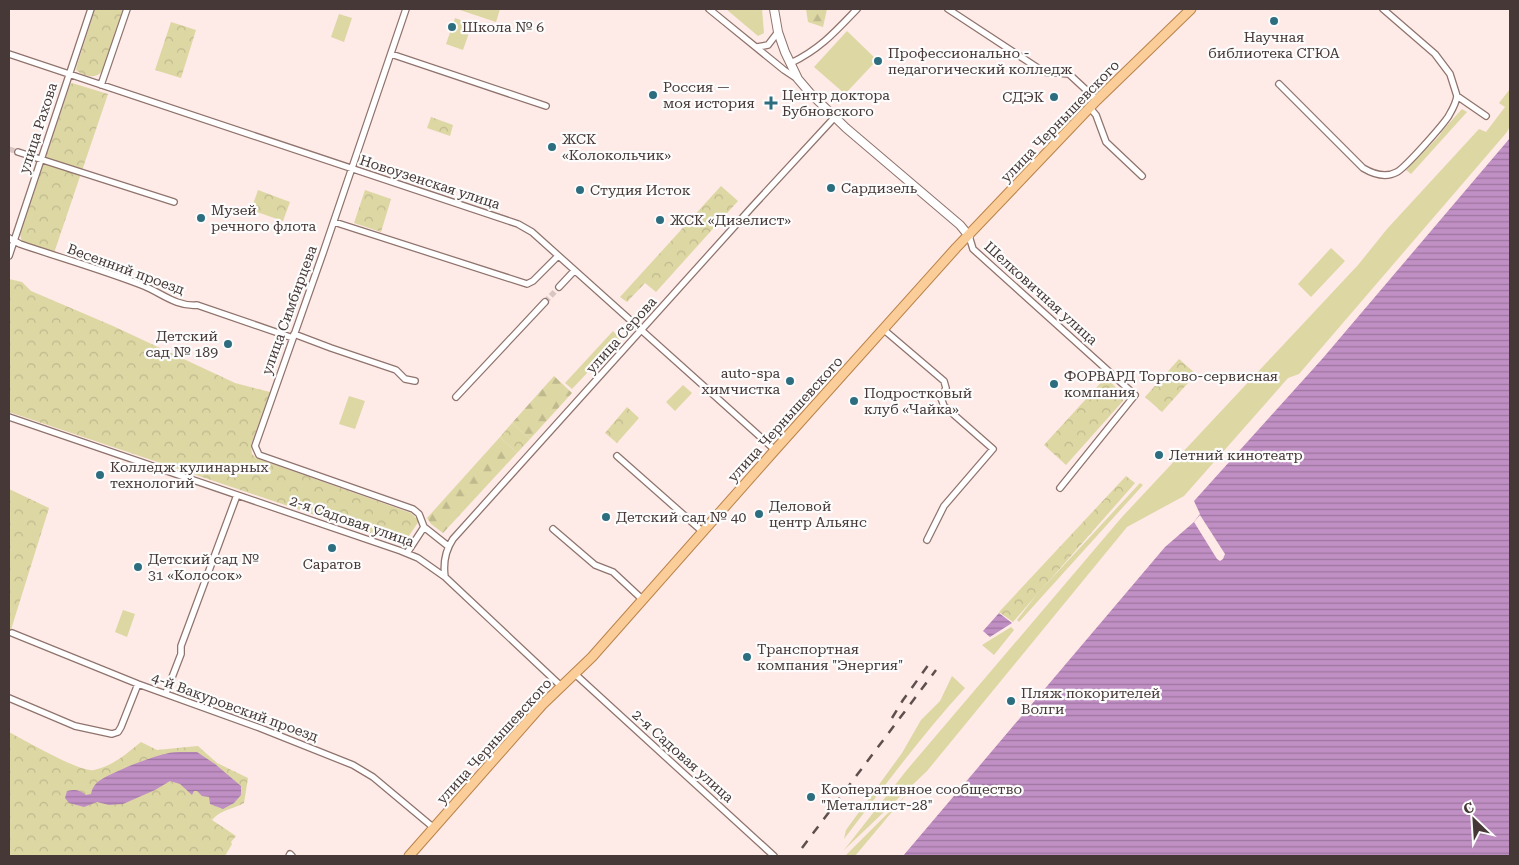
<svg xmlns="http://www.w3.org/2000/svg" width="1519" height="865" font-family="'Roboto Serif',serif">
  <defs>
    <pattern id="forest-firs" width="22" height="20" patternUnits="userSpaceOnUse" patternTransform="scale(1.25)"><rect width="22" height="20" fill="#ddd7a4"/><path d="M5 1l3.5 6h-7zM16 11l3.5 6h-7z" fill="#bfb98e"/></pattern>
    <pattern id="park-crowns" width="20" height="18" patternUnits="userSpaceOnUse" patternTransform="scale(1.25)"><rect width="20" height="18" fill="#ddd7a4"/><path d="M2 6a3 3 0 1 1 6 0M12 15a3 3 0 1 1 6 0" fill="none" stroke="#bfb98e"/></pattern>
    <pattern id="water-rules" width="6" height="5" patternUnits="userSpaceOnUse" patternTransform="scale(1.25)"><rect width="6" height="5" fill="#c08fc4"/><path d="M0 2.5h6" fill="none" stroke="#9e76a0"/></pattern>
  </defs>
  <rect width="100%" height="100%" fill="#feeae6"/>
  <path fill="#ddd7a4" d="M461,9H500L496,22L460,10Z
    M726,9H762L764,33L758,36Z
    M339,14L352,18L344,42L331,37Z
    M455,18L472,24L463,50L446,44Z
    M847,31L877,60L845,94L814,67Z
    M1510,89V126L1507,132L1299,374L1288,378L1184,496L1127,527L927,771L844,850L906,771L1122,517L1358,265L1387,229L1479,129L1486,132L1505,107L1499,103Z
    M1462,109L1467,112L1411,174L1406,170L1439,136L1443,130Z
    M1331,248L1345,261L1311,297L1298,284Z
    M613,331L620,338L572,389L565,383Z
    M683,385L692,393L675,411L666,402Z
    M349,396L365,401L355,429L339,424Z
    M1140,483L1143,485L1019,622L1017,620L1038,593Z
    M123,610L135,614L127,637L115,632Z
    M1011,627L1014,630L994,655L982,645Z
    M952,676L965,688C921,736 883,788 844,839L846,830L902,753L921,720L940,701Z
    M907,794L855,856H845Z"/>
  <path fill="url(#forest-firs)" d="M806,9H827L823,27L808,22Z
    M554,376L572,393L530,439L512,423Z
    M500,437L517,453L443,533L431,524L427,518Z"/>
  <path fill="url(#park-crowns)" d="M95,9H123L102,71C96,80 83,76 76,70L77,65Z
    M171,22L196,30L181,78L155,70Z
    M72,83L108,94L54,253L22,242L20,234L70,85Z
    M431,117L453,125L450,136L427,128Z
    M721,186L738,201L656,292L645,283L627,302L620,297Z
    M258,190L290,202L283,221L251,210Z
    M365,190L391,199L381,232L354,223Z
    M9,279L22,282L31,291L113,326L235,383L270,392L251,445L252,454L256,458L411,513L419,521L404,543L401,544L9,412Z
    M1179,359L1196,374L1162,412L1145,397Z
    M1106,377L1122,394L1123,401L1066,465L1044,445Z
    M627,407L639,418L617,443L605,433Z
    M512,423L530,439L517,453L500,437Z
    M1126,476L1135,483L1013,622L999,612Z
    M9,489L49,508L9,636Z
    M9,732C24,740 81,773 94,770C113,766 126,754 141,742L157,750L198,746L217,763L248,778L244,803C232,810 221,809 212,820L236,836L231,842L232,844L225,856H9Z"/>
  <path fill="url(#water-rules)" d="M1510,138V856H903L1165,547L1194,522L1200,514L1194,501L1323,358Z
    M999,613L1012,623L990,637L983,631Z
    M185,752H197L215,764L241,786V795L234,803L223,809L210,804L209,797L202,796L197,791H194L192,795L180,784L170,781L155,790L123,804L109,805L97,802L84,807L69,803L65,798L67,791C75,789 80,790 86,795L91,794C92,789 94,785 99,781C110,773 150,757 165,754C171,752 178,752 185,752Z"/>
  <path fill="#feeae6" d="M1200,515L1225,554L1223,559L1220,561L1217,559L1194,522Z"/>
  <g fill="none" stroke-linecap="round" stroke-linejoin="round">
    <path stroke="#d9c6c3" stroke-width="5.5" stroke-dasharray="5.5 3" stroke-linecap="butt" d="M9,149L18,152
      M545,302L559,287"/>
    <g stroke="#8f736d" stroke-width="8">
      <path id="minor" d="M406,9L323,253L255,446L259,455L413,509L419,514L424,527L448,546
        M709,9L784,70L796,78
        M948,9L1044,72L1069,74L1097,100
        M1383,9L1435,54L1450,74L1457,96L1486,116
        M757,47L768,45L778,32
        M9,54L518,224L532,232L775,450
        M391,54L546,106
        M791,63C820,49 835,32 857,9
        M1279,84L1363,168C1373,174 1386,178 1397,172C1406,167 1441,127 1448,117C1452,110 1456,104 1457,96
        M101,85L127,9
        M1090,108L1096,115L1106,142L1142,176
        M18,152L174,202
        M334,222L527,284L533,281L558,256
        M969,236L973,249L1135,395L1060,488
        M9,238L20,244C61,258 103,270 144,286C161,293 177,307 197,305L293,338
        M9,256L91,9
        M559,287L574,271
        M883,329L944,381L946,388L941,398L944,406L993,449L944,506L927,540
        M294,334L331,348L396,370L405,379L415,381
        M456,397L545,302
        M9,417L401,551L418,558L445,577L562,687
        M617,456L703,532
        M553,529L595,565L613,572L643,600
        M407,553L424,527
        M445,577C443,563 445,551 453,539L752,207L834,118
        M12,633L138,684L260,728L353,765L373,777L434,828
        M575,674L774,856
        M166,693L181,654V646L237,495
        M9,698L75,726L112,734L118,732L121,727L138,684
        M289,856L290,854L292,856"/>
    </g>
    <g stroke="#8f736d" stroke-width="10">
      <path id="tertiary" d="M774,9L778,32L785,52L798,79L810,93L846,128L960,225L969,236"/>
    </g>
    <g stroke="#b9834a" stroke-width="11">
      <path id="primary" d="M409,856L542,705L592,657L775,450L956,248L1097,100L1191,9"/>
    </g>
    <use href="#minor" stroke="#fff" stroke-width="5.5"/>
    <use href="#tertiary" stroke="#fff" stroke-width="8"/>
    <use href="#primary" stroke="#facd99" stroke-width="9"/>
    <path stroke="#5d4f4d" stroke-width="2.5" stroke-dasharray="9 9" stroke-linecap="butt" d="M892,718L903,700L929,664
      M802,848L936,670"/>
  </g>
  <g fill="#2c6d80" stroke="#fcfcfc" stroke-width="2">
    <circle cx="1274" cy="21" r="5"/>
    <circle cx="452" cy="27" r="5"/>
    <circle cx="878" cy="61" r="5"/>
    <circle cx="653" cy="95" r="5"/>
    <circle cx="1054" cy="97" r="5"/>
    <path d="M768.5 95.5h5v5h5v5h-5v5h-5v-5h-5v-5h5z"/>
    <circle cx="552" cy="147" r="5"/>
    <circle cx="831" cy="188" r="5"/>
    <circle cx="580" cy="190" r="5"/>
    <circle cx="201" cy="218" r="5"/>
    <circle cx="660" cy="220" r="5"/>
    <circle cx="228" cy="344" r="5"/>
    <circle cx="790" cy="381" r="5"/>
    <circle cx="1054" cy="384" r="5"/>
    <circle cx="854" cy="401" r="5"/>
    <circle cx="1159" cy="455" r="5"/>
    <circle cx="100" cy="475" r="5"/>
    <circle cx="759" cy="514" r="5"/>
    <circle cx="606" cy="517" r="5"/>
    <circle cx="332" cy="548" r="5"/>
    <circle cx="138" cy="567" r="5"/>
    <circle cx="747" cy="657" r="5"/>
    <circle cx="1011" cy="701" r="5"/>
    <circle cx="811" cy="797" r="5"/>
  </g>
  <g text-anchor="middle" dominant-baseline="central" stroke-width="4.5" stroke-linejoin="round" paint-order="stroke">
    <g font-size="14" fill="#453836" stroke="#fcfcfc" text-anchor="start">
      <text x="462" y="27">Школа № 6</text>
      <text x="1274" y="37" text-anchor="middle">Научная<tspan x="1274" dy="16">библиотека СГЮА</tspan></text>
      <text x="888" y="53">Профессионально -<tspan x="888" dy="16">педагогический колледж</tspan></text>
      <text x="663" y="87">Россия —<tspan x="663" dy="16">моя история</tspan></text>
      <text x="782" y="95">Центр доктора<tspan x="782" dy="16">Бубновского</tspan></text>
      <text x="1044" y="97" text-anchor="end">СДЭК</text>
      <text x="562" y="139">ЖСК<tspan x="562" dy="16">«Колокольчик»</tspan></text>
      <text x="841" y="188">Сардизель</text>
      <text x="590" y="190">Студия Исток</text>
      <text x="211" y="210">Музей<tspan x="211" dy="16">речного флота</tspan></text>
      <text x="670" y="220">ЖСК «Дизелист»</text>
      <text x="218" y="336" text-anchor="end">Детский<tspan x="218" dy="16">сад № 189</tspan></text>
      <text x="780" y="373" text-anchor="end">auto-spa<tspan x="780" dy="16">химчистка</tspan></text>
      <text x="1064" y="376">ФОРВАРД Торгово-сервисная<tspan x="1064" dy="16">компания</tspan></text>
      <text x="864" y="393">Подростковый<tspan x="864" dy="16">клуб «Чайка»</tspan></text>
      <text x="1169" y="455">Летний кинотеатр</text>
      <text x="110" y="467">Колледж кулинарных<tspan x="110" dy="16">технологий</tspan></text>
      <text x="769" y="506">Деловой<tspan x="769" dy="16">центр Альянс</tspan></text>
      <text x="616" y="517">Детский сад № 40</text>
      <text x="148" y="559">Детский сад №<tspan x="148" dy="16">31 «Колосок»</tspan></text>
      <text x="332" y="564" text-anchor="middle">Саратов</text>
      <text x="757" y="649">Транспортная<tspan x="757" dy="16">компания "Энергия"</tspan></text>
      <text x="1021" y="693">Пляж покорителей<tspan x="1021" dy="16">Волги</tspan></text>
      <text x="821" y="789">Кооперативное сообщество<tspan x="821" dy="16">"Металлист-28"</tspan></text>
    </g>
    <g font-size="14" fill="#453836" stroke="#fcfcfc">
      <text transform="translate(1060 121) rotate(-46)">улица Чернышевского</text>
      <text transform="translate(38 128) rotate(-72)">улица Рахова</text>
      <text transform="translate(430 182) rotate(18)">Новоузенская улица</text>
      <text transform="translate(126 269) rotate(20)">Весенний проезд</text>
      <text transform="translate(1041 293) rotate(42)">Шелковичная улица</text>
      <text transform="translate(289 310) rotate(-70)">улица Симбирцева</text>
      <text transform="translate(621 335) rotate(-48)">улица Серова</text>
      <text transform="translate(785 419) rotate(-48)">улица Чернышевского</text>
      <text transform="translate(352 521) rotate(19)">2-я Садовая улица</text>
      <text transform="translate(235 707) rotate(20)">4-й Вакуровский проезд</text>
      <text transform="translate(494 741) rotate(-48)">улица Чернышевского</text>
      <text transform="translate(683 756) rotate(42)">2-я Садовая улица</text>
    </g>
  </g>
  <rect width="1519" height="865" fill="none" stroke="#453836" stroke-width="20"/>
  <g transform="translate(1474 820) rotate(335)" stroke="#fcfcfc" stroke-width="4" paint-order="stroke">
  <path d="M0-4L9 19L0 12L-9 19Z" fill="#453836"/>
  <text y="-8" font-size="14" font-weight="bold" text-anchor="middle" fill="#453836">С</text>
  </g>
</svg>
